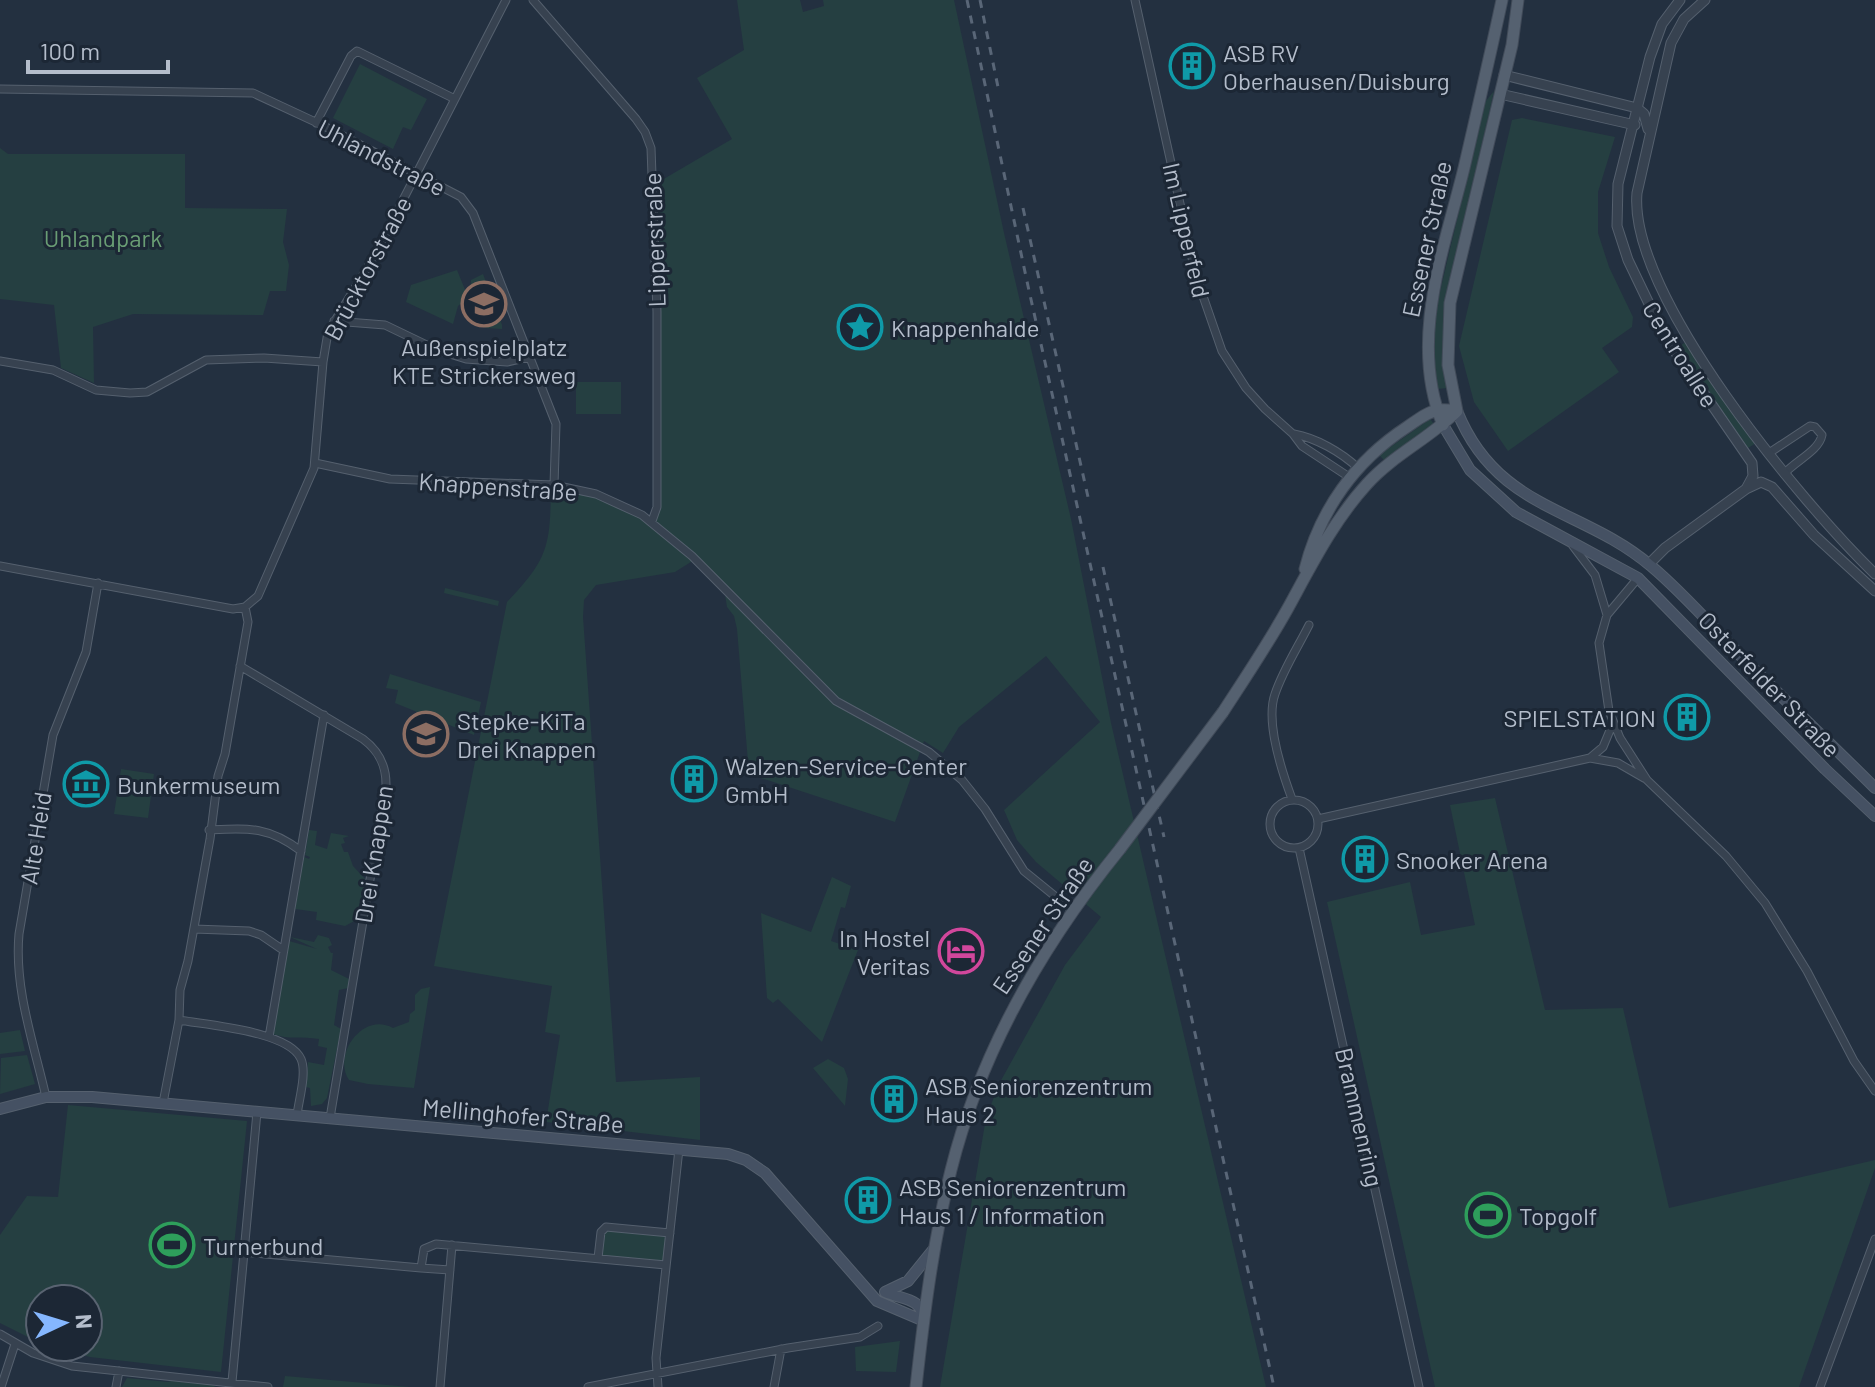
<svg xmlns="http://www.w3.org/2000/svg" width="1875" height="1387" font-family="Barlow,sans-serif">
  <rect width="100%" height="100%" fill="#233040"/>
  <path fill="#253f41" d="M737,0H800L803,12L824,6L823,0H954L1004,233L1071,519L1111,723L1266,1387H940L986,1118L999,1084L1065,965L1101,917L1036,862L1017,840L1004,810L1100,722L1046,656L959,727L943,753L924,741L895,822L749,774L737,629L734,616L727,607L724,588L653,522L657,507L654,239L662,180L732,139L697,78L744,50Z
    M360,64L427,99L411,130L403,127L393,149L333,118Z
    M1494,91L1445,308L1443,357L1448,388L1436,389L1433,340L1437,304L1485,102Z
    M1522,118L1615,137L1598,192V233L1609,267L1633,317L1632,327L1602,348L1619,372L1508,451L1474,402L1459,346L1512,120Z
    M0,148L8,154H185V208L287,209L283,242L289,265L286,291H270L263,315L133,314L93,327L94,383L61,368L54,305L0,299Z
    M457,270L468,297L458,306L453,324L406,302L411,285Z
    M483,274L502,325V329L485,328L486,319L477,317C473,310 470,288 471,280Z
    M1686,342L1756,443L1748,448L1678,347Z
    M576,382H621V414H576Z
    M1430,419L1434,424L1384,460L1379,455Z
    M551,487L595,495L625,506L694,560L675,572L596,585L584,600L583,617L616,1082L700,1077V1140L546,1122L560,1035L545,1032L552,986L434,966L507,602C549,558 550,546 551,487Z
    M445,588L499,601L498,606L444,593Z
    M390,674L481,702L474,735L395,703L398,690L386,688Z
    M121,769L154,774L148,818L114,814Z
    M1495,798L1545,1010L1623,1008L1669,1208L1875,1160V1168L1799,1387H1435L1327,902L1410,882L1421,935L1475,925L1450,805Z
    M309,830L317,831L315,845L327,849L331,833L349,836L343,838L345,843L341,844L344,852H348L353,866L366,880L360,918L345,926L316,920L317,912L295,909L304,857L309,859L310,857L305,855Z
    M832,877L851,886L845,908L841,907L831,941L858,950L822,1042L778,999L773,1003L767,998L761,913L811,932Z
    M318,935L329,938L332,945L328,947L331,953H333L331,970L349,979L348,988L339,990L334,1025L341,1029L327,1098L322,1104L311,1106L310,1088L306,1087L308,1062L324,1065L327,1048L318,1046L319,1039C302,1036 289,1040 273,1034L289,941L317,949L290,937L314,942Z
    M430,987L414,1088L368,1084L349,1080C332,1055 363,1011 393,1028L409,1022L410,1014L415,1010V995L421,989Z
    M20,1030L25,1051L0,1054V1033Z
    M27,1055L35,1084L0,1094L1,1058Z
    M828,1059L844,1068L848,1079L845,1106L813,1068Z
    M68,1105L247,1121L221,1372L90,1357L51,1347H88V1299H40V1343L0,1323V1235L27,1196L58,1197Z
    M602,1230L670,1233L666,1265L598,1258Z
    M900,1341L896,1372L856,1371L855,1347Z
    M189,1375L209,1379L215,1387H122L127,1378L168,1382Z
    M285,1376L410,1387H283Z"/>
  <g fill="none" stroke-linecap="round" stroke-linejoin="round">
    <g stroke="#55606e" stroke-width="9">
      <path id="minor" d="M533,0L636,119L645,132L651,148L657,312V507L652,521
        M1135,0L1196,276L1222,351L1246,388L1265,409L1293,434L1302,446L1349,477
        M0,89L253,93L324,126L461,197L473,213L556,424L554,485
        M316,123L351,56L357,51L455,99
        M334,321L385,325L437,350L466,359L507,362L529,357
        M0,361L53,370L96,390L130,393L147,392L206,360L264,358L323,362
        M1294,434C1316,438 1341,452 1358,468
        M1769,453L1810,426L1815,427L1822,435C1819,451 1795,461 1784,474
        M315,463L390,479L554,485L596,494L642,515L692,556L836,701L929,752L962,780L985,809L1024,871L1072,910
        M1573,546L1595,575L1607,615
        M0,566L233,609L245,607L258,596L314,468L323,362L328,332L372,260L506,0
        M1638,578L1607,615L1599,643L1609,711L1620,738L1647,780L1726,856L1765,903L1807,971L1854,1061L1875,1091
        M240,666L363,739C379,751 386,765 386,784L330,1118
        M1590,758L1618,763L1644,778
        M1292,799C1282,772 1265,722 1275,694C1283,670 1298,647 1309,625
        M1270 824a24 24 0 1 1 48 0a24 24 0 1 1-48 0Z
        M1318,819L1590,758L1603,747L1613,723
        M209,830C248,828 268,826 301,851
        M1299,848L1419,1387
        M194,929L249,931L261,935L283,950
        M179,1020C207,1025 289,1031 301,1059C307,1073 299,1099 297,1115
        M269,1037L324,715
        M46,1097C34,1044 14,989 19,934L53,735L86,652L98,583
        M163,1103L179,1020L180,990L188,961L210,839L218,776L225,754L248,622L245,607
        M243,1252L421,1268L424,1249L436,1244L666,1265
        M598,1258L601,1232L606,1227L670,1233
        M421,1268L450,1270
        M0,1334L33,1353L72,1366L268,1387
        M232,1382L257,1112
        M1,1387L15,1344
        M116,1387L119,1371
        M440,1387L452,1245
        M588,1387L788,1348L860,1337L878,1326
        M658,1387L656,1358L679,1149
        M774,1387L781,1349
        M1820,1387L1875,1239"/>
    </g>
    <g stroke="#55606e" stroke-width="11">
      <path id="tertiary" d="M1680,0L1662,24L1650,57L1618,184L1617,226L1628,260L1665,337L1752,463L1753,476L1746,489
        M1705,0L1684,19L1671,43L1637,193C1628,295 1802,503 1875,574
        M1504,75L1637,108L1644,114L1648,129
        M1500,94L1635,125
        M1649,564L1665,548L1746,489L1761,482L1772,487L1814,535L1875,591"/>
    </g>
    <g stroke="#55606e" stroke-width="12">
      <path id="secondary" d="M1457,411C1497,511 1582,507 1651,566C1682,592 1709,623 1737,652C1782,698 1829,742 1875,788
        M1443,425L1470,470L1516,512L1638,578L1825,769L1875,816
        M0,1109L46,1097H92L728,1154L746,1160L765,1173L877,1301L924,1321C922,1297 903,1300 885,1292
        M885,1292L908,1281L933,1250"/>
    </g>
    <g stroke="#414b59" stroke-width="13">
      <path id="primary" d="M1457,411L1448,365L1450,303L1512,45L1518,0
        M1443,425C1408,342 1444,250 1464,168C1477,112 1490,56 1502,0
        M1305,569C1320,510 1355,461 1407,427C1416,421 1428,411 1439,410C1445,409 1451,410 1457,411
        M1223,712C1245,678 1268,644 1288,608C1311,566 1334,520 1367,484C1393,455 1430,438 1457,411
        M916,1387C924,1314 933,1242 951,1170C981,1050 1043,944 1120,849"/>
    </g>
    <use href="#minor" stroke="#374250" stroke-width="7"/>
    <use href="#tertiary" stroke="#374250" stroke-width="9"/>
    <use href="#secondary" stroke="#455163" stroke-width="10"/>
    <use href="#primary" stroke="#556170" stroke-width="11"/>
    <path stroke="#596677" stroke-width="3" stroke-dasharray="8 8" stroke-linecap="butt" d="M967,0L1028,286L1274,1387
      M980,0L998,87
      M1023,208L1088,497
      M1103,567L1164,837"/>
    <g stroke="#414b59" stroke-width="13" stroke-linecap="butt">
      <path id="primary-bridge" d="M1120,849L1223,712"/>
    </g>
    <use href="#primary-bridge" stroke="#556170" stroke-width="11"/>
  </g>
  <defs>
    <g id="building-ring" transform="scale(2.3)"><circle r="9.5" fill="#1c2735" stroke="#0f9aa8" stroke-width="1.5"/><path d="M-4-6H4V6H1V3H-1V6H-4ZM-2.5-4.3h1.7v1.8h-1.7ZM.8-4.3h1.7v1.8H.8ZM-2.5-1h1.7V.8h-1.7ZM.8-1h1.7V.8H.8Z" fill="#0f9aa8"/></g>
    <g id="school-ring" transform="scale(2.3)"><circle r="9.5" fill="#1c2735" stroke="#8d6e63" stroke-width="1.5"/><path d="M0-5L7-2L0 1L-7-2ZM-4 1L0 2.5L4 1V4Q0 6-4 4Z" fill="#8d6e63"/></g>
    <g id="sight-ring" transform="scale(2.3)"><circle r="9.5" fill="#1c2735" stroke="#0f9aa8" stroke-width="1.5"/><path d="M0-6L1.8-2.2L6-1.7L2.9 1.2L3.7 5.4L0 3.3L-3.7 5.4L-2.9 1.2L-6-1.7L-1.8-2.2Z" fill="#0f9aa8"/></g>
    <g id="museum-ring" transform="scale(2.3)"><circle r="9.5" fill="#1c2735" stroke="#0f9aa8" stroke-width="1.5"/><path d="M0-6L6-3V-2H-6V-3ZM-5-1h2V3h-2ZM-1-1h2V3h-2ZM3-1h2V3H3ZM-6 4H6V6H-6Z" fill="#0f9aa8"/></g>
    <g id="hotel-ring" transform="scale(2.3)"><circle r="9.5" fill="#1c2735" stroke="#d1479c" stroke-width="1.5"/><path d="M-6-4.5h1.5V1H6V5H4.5V3h-9V5H-6ZM-4 0a1.8 1.8 0 1 1 3.6 0ZM.5 0V-2.5h3Q6-2.5 6 0Z" fill="#d1479c"/></g>
    <g id="stadium-ring" transform="scale(2.3)"><circle r="9.5" fill="#1c2735" stroke="#2e9e5b" stroke-width="1.5"/><path d="M0-5a6.5 5 0 1 0 0 10a6.5 5 0 1 0 0-10ZM-3.5-1.8h7v3.6h-7Z" fill="#2e9e5b"/></g>
  </defs>
  <g fill-rule="evenodd">
    <use href="#building-ring" x="1192" y="66"/>
    <use href="#school-ring" x="484" y="304"/>
    <use href="#sight-ring" x="860" y="327"/>
    <use href="#building-ring" x="1687" y="717"/>
    <use href="#school-ring" x="426" y="734"/>
    <use href="#building-ring" x="694" y="779"/>
    <use href="#museum-ring" x="86" y="784"/>
    <use href="#building-ring" x="1365" y="859"/>
    <use href="#hotel-ring" x="961" y="951"/>
    <use href="#building-ring" x="894" y="1099"/>
    <use href="#building-ring" x="868" y="1200"/>
    <use href="#stadium-ring" x="1488" y="1215"/>
    <use href="#stadium-ring" x="172" y="1245"/>
  </g>
  <g text-anchor="middle" dominant-baseline="central" stroke-width="6" stroke-linejoin="round" paint-order="stroke">
    <g font-size="24" fill="#b4bdcb" stroke="#1c2735" text-anchor="start">
      <text x="1223" y="52">ASB RV<tspan x="1223" dy="28">Oberhausen/Duisburg</tspan></text>
      <text x="891" y="327">Knappenhalde</text>
      <text x="484" y="346" text-anchor="middle">Außenspielplatz<tspan x="484" dy="28">KTE Strickersweg</tspan></text>
      <text x="1656" y="717" text-anchor="end">SPIELSTATION</text>
      <text x="457" y="720">Stepke-KiTa<tspan x="457" dy="28">Drei Knappen</tspan></text>
      <text x="725" y="765">Walzen-Service-Center<tspan x="725" dy="28">GmbH</tspan></text>
      <text x="117" y="784">Bunkermuseum</text>
      <text x="1396" y="859">Snooker Arena</text>
      <text x="930" y="937" text-anchor="end">In Hostel<tspan x="930" dy="28">Veritas</tspan></text>
      <text x="925" y="1085">ASB Seniorenzentrum<tspan x="925" dy="28">Haus 2</tspan></text>
      <text x="899" y="1186">ASB Seniorenzentrum<tspan x="899" dy="28">Haus 1 / Information</tspan></text>
      <text x="1519" y="1215">Topgolf</text>
      <text x="203" y="1245">Turnerbund</text>
    </g>
    <g font-size="24" fill="#b4bdcb" stroke="#1c2735">
      <text transform="translate(382 157) rotate(27)">Uhlandstraße</text>
      <text transform="translate(1187 230) rotate(77)">Im Lipperfeld</text>
      <text transform="translate(1426 239) rotate(-78)">Essener Straße</text>
      <text transform="translate(654 240) rotate(-92)">Lipperstraße</text>
      <text transform="translate(367 268) rotate(-62)">Brücktorstraße</text>
      <text transform="translate(1681 354) rotate(58)">Centroallee</text>
      <text transform="translate(498 486) rotate(4)">Knappenstraße</text>
      <text transform="translate(1770 684) rotate(46)">Osterfelder Straße</text>
      <text transform="translate(35 838) rotate(-81)">Alte Heid</text>
      <text transform="translate(373 854) rotate(-81)">Drei Knappen</text>
      <text transform="translate(1042 925) rotate(-56)">Essener Straße</text>
      <text transform="translate(523 1115) rotate(5)">Mellinghofer Straße</text>
      <text transform="translate(1360 1117) rotate(77)">Brammenring</text>
    </g>
    <g font-size="24" fill="#699d74" stroke="#1c2735">
      <text x="103" y="237">Uhlandpark</text>
    </g>
  </g>
  <g transform="translate(64 1323) rotate(86)"><circle r="38" fill="#1c2735" stroke="#596371" stroke-width="2"/>
  <path d="M0-6L14 30L0 20L-14 30Z" fill="#85b7ff"/>
  <text y="-12" font-size="22" font-weight="bold" text-anchor="middle" fill="#b4bdcb">N</text>
  </g>
  <path d="M28 60v12h140v-12" fill="none" stroke="#b4bdcb" stroke-width="4"/>
  <text x="40" y="60" font-size="24" fill="#b4bdcb" stroke="#1c2735" stroke-width="6" paint-order="stroke">100 m</text>
</svg>
